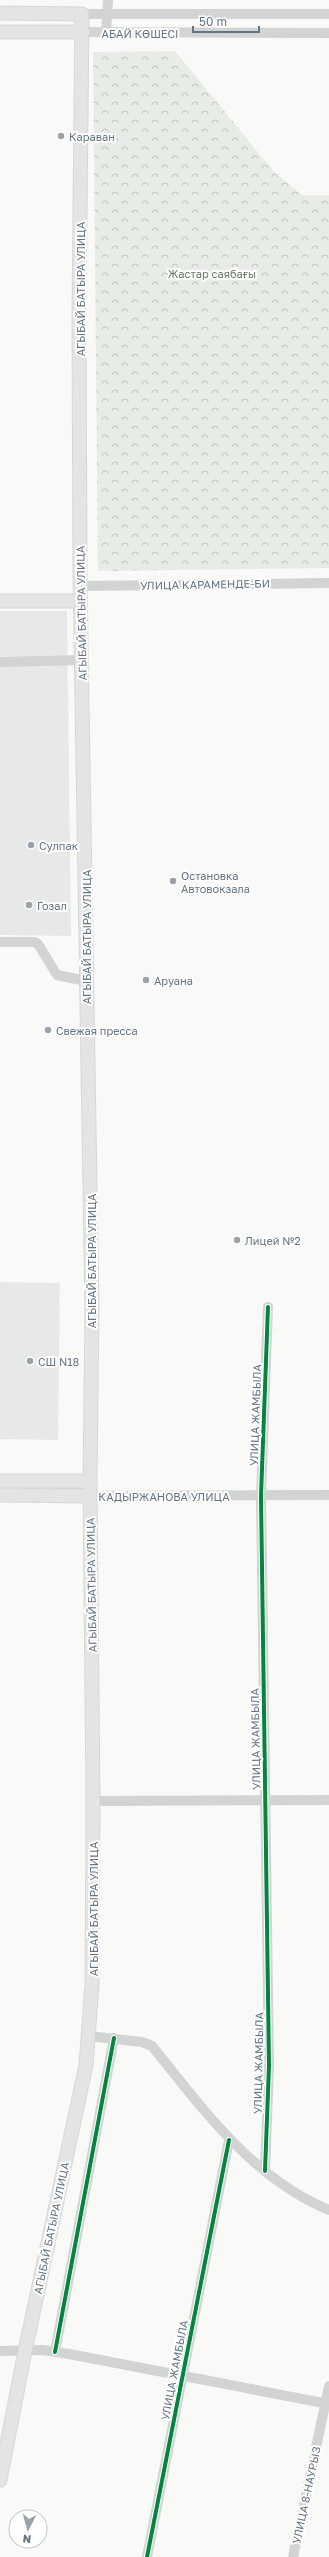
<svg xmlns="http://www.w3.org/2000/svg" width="329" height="2557" font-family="'Golos Text',sans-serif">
  <defs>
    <pattern id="park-crowns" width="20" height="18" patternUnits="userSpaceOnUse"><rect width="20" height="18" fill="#e8ece6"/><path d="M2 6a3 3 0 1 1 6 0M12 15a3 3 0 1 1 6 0" fill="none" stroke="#bfc4c0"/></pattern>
  </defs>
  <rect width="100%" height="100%" fill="#f9f9f8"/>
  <path fill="#e7e9e9" d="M0,611H67L71,936L0,935Z
    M0,1282L60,1283L58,1440L0,1439Z"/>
  <path fill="url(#park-crowns)" d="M175,51L275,173L302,195H329V568L98,571L93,52Z"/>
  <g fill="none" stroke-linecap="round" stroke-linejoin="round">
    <g stroke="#d6d7d7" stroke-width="15">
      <path id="major" d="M0,13L82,14L79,315L80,578L92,1309L90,1481L93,1801L92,1985L86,2065L25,2351L0,2480
        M0,32H83
        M0,601H80
        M0,1481H90
        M0,1495L90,1496"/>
    </g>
    <path stroke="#d2d3d3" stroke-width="10" d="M82,14H329
      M83,32L329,33
      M106,32L108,0
      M80,586L329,583
      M0,662L82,660
      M0,942H34L38,944L57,975L86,981
      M90,1496L329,1495
      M93,1801L329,1800
      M89,2036L142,2042L152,2046C203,2109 252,2178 329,2210
      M265,2171L269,2066L261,1496L268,1307
      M0,2351L43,2350L69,2354L329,2404
      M55,2352L114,2038
      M147,2557L229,2140
      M293,2557L329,2386"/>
    <use href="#major" stroke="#e4e4e4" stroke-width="13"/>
    <g stroke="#fff" stroke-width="6">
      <path id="cycleway" d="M265,2171L269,2066L261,1496L268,1307
        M55,2352L114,2038
        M147,2557L229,2140"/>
    </g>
    <use href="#cycleway" stroke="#00873e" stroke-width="4"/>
  </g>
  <g fill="#97a3ad" stroke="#fff" stroke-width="1.5">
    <circle cx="61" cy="136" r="4"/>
    <circle cx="31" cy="845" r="4"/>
    <circle cx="173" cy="881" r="4"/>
    <circle cx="29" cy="905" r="4"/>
    <circle cx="146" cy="980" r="4"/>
    <circle cx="48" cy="1030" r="4"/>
    <circle cx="237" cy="1240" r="4"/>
    <circle cx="30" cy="1361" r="4"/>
  </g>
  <g text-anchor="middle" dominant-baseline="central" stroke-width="4" stroke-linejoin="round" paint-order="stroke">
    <g font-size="11" fill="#627585" stroke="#fff">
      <text x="140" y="33">АБАЙ КӨШЕСІ</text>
      <text transform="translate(80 289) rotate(-90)">АГЫБАЙ БАТЫРА УЛИЦА</text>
      <text transform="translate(205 584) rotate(-1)">УЛИЦА КАРАМЕНДЕ-БИ</text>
      <text transform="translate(81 613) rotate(-91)">АГЫБАЙ БАТЫРА УЛИЦА</text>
      <text transform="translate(86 937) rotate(-90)">АГЫБАЙ БАТЫРА УЛИЦА</text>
      <text transform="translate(91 1261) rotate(-90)">АГЫБАЙ БАТЫРА УЛИЦА</text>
      <text transform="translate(255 1415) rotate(-88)">УЛИЦА ЖАМБЫЛА</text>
      <text x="164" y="1496">КАДЫРЖАНОВА УЛИЦА</text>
      <text transform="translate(91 1585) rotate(-91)">АГЫБАЙ БАТЫРА УЛИЦА</text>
      <text transform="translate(255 1739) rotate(-91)">УЛИЦА ЖАМБЫЛА</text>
      <text transform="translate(93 1909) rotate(-90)">АГЫБАЙ БАТЫРА УЛИЦА</text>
      <text transform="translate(258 2063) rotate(-89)">УЛИЦА ЖАМБЫЛА</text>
      <text transform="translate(51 2228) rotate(-78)">АГЫБАЙ БАТЫРА УЛИЦА</text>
      <text transform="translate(174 2370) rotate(-79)">УЛИЦА ЖАМБЫЛА</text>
      <text transform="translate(306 2495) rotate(-78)">УЛИЦА 8-НАУРЫЗ</text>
    </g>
    <g font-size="11" fill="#627585" stroke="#fff" text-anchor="start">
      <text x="69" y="136">Караван</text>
      <text x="39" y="845">Сулпак</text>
      <text x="181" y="875">Остановка<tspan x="181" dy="13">Автовокзала</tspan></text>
      <text x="37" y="905">Гозал</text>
      <text x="154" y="980">Аруана</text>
      <text x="56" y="1030">Свежая пресса</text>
      <text x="245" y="1240">Лицей №2</text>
      <text x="38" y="1361">СШ N18</text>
    </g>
    <g font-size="11" fill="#667c62" stroke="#fff">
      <text x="212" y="273">Жастар саябағы</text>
    </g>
  </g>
  <g transform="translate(28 2529) rotate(186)"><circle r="19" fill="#ffffff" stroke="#c0c8ce"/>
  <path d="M0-3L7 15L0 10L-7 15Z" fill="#97a3ad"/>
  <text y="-6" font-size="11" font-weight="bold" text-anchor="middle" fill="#627585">N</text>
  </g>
  <path d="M193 26v6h66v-6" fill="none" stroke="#627585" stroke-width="2"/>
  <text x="199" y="26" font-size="12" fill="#627585" stroke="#ffffff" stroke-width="3" paint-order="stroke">50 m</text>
</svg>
